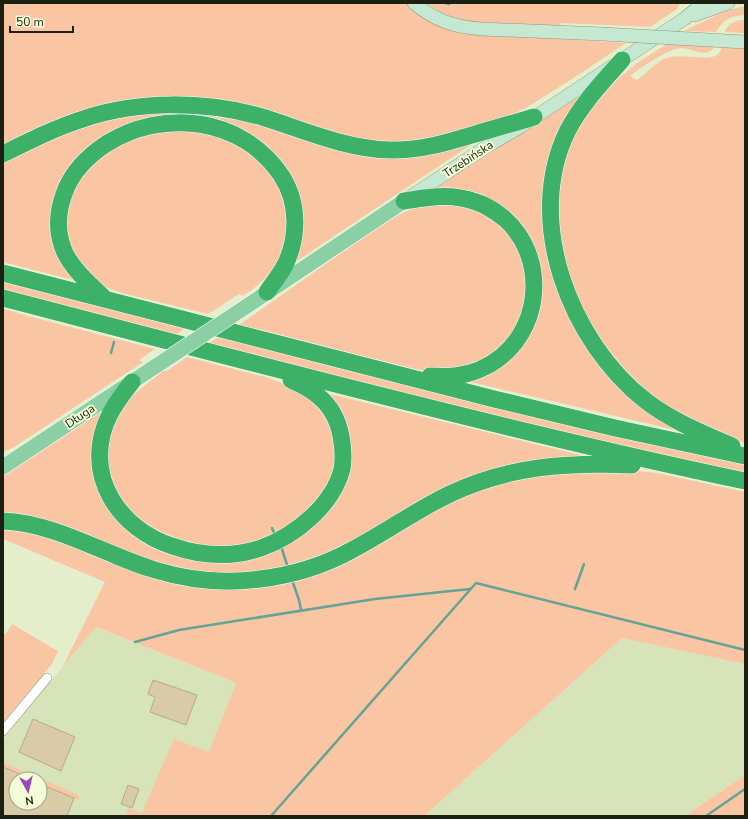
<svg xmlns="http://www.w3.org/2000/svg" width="748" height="819" font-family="'Nunito Sans',sans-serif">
  <rect width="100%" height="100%" fill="#e5efcb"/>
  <path fill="#d7e3b9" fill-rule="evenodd" d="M95,627L236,683L209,753L140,816H3V740ZM16,779H40V803H16Z
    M622,638L745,664V775L685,816H424Z"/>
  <path fill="#fac5a3" d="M3,3H407L413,8L497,34L560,39L626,43L575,77L526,108L507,117L479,128L395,146L175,100L3,148Z
    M426,3H680L677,9L650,27L561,23L560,26L498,24L463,20L447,16Z
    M740,7H745V15C730,16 724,19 716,32L684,31L721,13Z
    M740,20H745V33L725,32C727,25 733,22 740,20Z
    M667,44L715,47C705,58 696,50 683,48C670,47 640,68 630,76L637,80C646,74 655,63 664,59C679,52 708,62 717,55C720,53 721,50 722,47L745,48V443L720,436L682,418L631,382L592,333L562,260L558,179L573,133L599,98L619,78L637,63Z
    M595,85L549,178L575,319L684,432L462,380L481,374L536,312L513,221L431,191Z
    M205,110L339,146L478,140L291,265L299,202L237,131L130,127L57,198L81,282L3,262V158L29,146L116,115Z
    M192,127L247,147L286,193L287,244L276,264L264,279L252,290L242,296L239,294L208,314L122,293L103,286L72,257L62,218L78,176L125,138Z
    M449,201L496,218L523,252L529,297L513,337L478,365L437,373L411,368L239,325L377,228L398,215L416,207Z
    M3,279L186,327L175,336L3,291Z
    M3,309L16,312L20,314L155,349L139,360L143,362L14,447L3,452Z
    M223,335L745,460V475L620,448L207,344Z
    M187,357L269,378L296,389L312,397L332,425L337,451L332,477L316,502L291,527L248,546H188L151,531L117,497L106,465L111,423L132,396L163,371H167Z
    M325,393L593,458L522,465L343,550L269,574H192L3,516V476L108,405L94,465L142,539L264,553L342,485Z
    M619,469L657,473L745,492V664L622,638L424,816H125L128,808L142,813L174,739L209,752L236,683L96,627L63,666L105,582L3,539V527L25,528L150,574L263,584L433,508L521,475Z
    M12,624L58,651L52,664L3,723V635L7,632Z
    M3,763H4L39,778L38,779H28L24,776L4,767L5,766H3Z
    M745,775V816H685Z
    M41,779L77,794L79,797L78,800L40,784Z"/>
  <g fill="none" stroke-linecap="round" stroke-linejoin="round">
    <path stroke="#62a498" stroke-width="2.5" d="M446,3L449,4
      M111,353L114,342
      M272,528L275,535
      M281,546L288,568
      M292,580L299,600L301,610
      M575,589L584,564
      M135,642L179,630L375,599L470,589
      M271,816L476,583L745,650
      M706,816L745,789"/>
  </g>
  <path fill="#d9caa8" stroke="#b8a988" d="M153,680L197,695L186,725L150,712L155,697L148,694Z
    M33,719L75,737L61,771L19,752Z
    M3,767L32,779H16V803H40V784L74,798L67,816H3Z
    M128,785L139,789L132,808L121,804Z"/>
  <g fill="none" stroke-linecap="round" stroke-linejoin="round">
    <g stroke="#8f9876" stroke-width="10">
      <path id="minor" d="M3,731L47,678"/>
    </g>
    <g stroke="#8f9876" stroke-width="14">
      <path id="secondary" d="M414,3C436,21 454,27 482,29L603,34
        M695,15L728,3
        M407,199L489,145L520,127L684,19L700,6L705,3"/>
    </g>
    <g stroke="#fff" stroke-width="16">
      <path id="primary" d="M253,302L404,201
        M3,467L156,366"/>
    </g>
    <g stroke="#fff" stroke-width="18">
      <path id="motorway" d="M622,60C603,82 582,103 568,130C523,220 570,342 646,401C672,421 702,433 732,446
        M3,154C29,141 55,128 83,119C138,100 206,101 262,117C304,130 346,149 390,150C422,151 452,141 482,132C499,127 517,122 534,117
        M404,201C431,197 450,193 476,202C487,205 496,212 505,219C545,255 543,322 502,356C489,367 471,374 455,376C447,377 439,376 430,376
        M3,273L494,399L615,428L745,456
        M3,298C145,335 288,373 431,408C535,434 640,459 745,481
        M104,298C90,284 74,271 65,253C56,233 57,213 64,194C71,173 88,156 106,144C163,108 242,117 281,175C299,202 299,238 284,267C279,276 272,284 267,292
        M132,382C124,392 116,403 110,414C96,441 96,472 111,498C124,521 147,538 172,546C201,556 231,558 261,548C295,536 333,505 342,469C344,458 343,447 341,436C338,420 330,405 317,395C310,388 300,384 291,380
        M3,521C44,523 80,541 117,556C129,561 142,566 155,570C188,580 225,584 260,579C293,575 323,566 352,550C385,533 416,510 450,494C508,466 569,462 632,465"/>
    </g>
    <use href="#minor" stroke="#fff" stroke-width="9"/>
    <use href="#secondary" stroke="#c5e8d2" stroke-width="13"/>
    <use href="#primary" stroke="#8bd0a5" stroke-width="15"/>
    <use href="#motorway" stroke="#3eb169" stroke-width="17"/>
    <g stroke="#8f9876" stroke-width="14" stroke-linecap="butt">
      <path id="secondary-bridge" d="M603,34L745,42"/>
    </g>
    <g stroke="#fff" stroke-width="16" stroke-linecap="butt">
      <path id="primary-bridge" d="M156,366L253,302"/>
    </g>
    <use href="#secondary-bridge" stroke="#c5e8d2" stroke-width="13"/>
    <use href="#primary-bridge" stroke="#8bd0a5" stroke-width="15"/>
  </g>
  <g text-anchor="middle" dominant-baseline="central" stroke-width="4" stroke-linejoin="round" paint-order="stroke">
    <g font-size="12" fill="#1c2013" stroke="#f3fdd8">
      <text transform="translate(468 159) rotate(-33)">Trzebińska</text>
      <text transform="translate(80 416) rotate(-34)">Długa</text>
    </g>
  </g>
  <rect width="748" height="819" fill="none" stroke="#1c2013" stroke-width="8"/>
  <g transform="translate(28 791) rotate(172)"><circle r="19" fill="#f3fdd8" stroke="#9da589"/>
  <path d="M0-3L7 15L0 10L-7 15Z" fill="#9a48b7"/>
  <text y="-6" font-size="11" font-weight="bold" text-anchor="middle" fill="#1c2013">N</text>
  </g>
  <path d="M10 26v6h63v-6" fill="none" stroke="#1c2013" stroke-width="2"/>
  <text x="16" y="26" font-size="12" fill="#1c2013" stroke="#f3fdd8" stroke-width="3" paint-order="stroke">50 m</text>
</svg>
